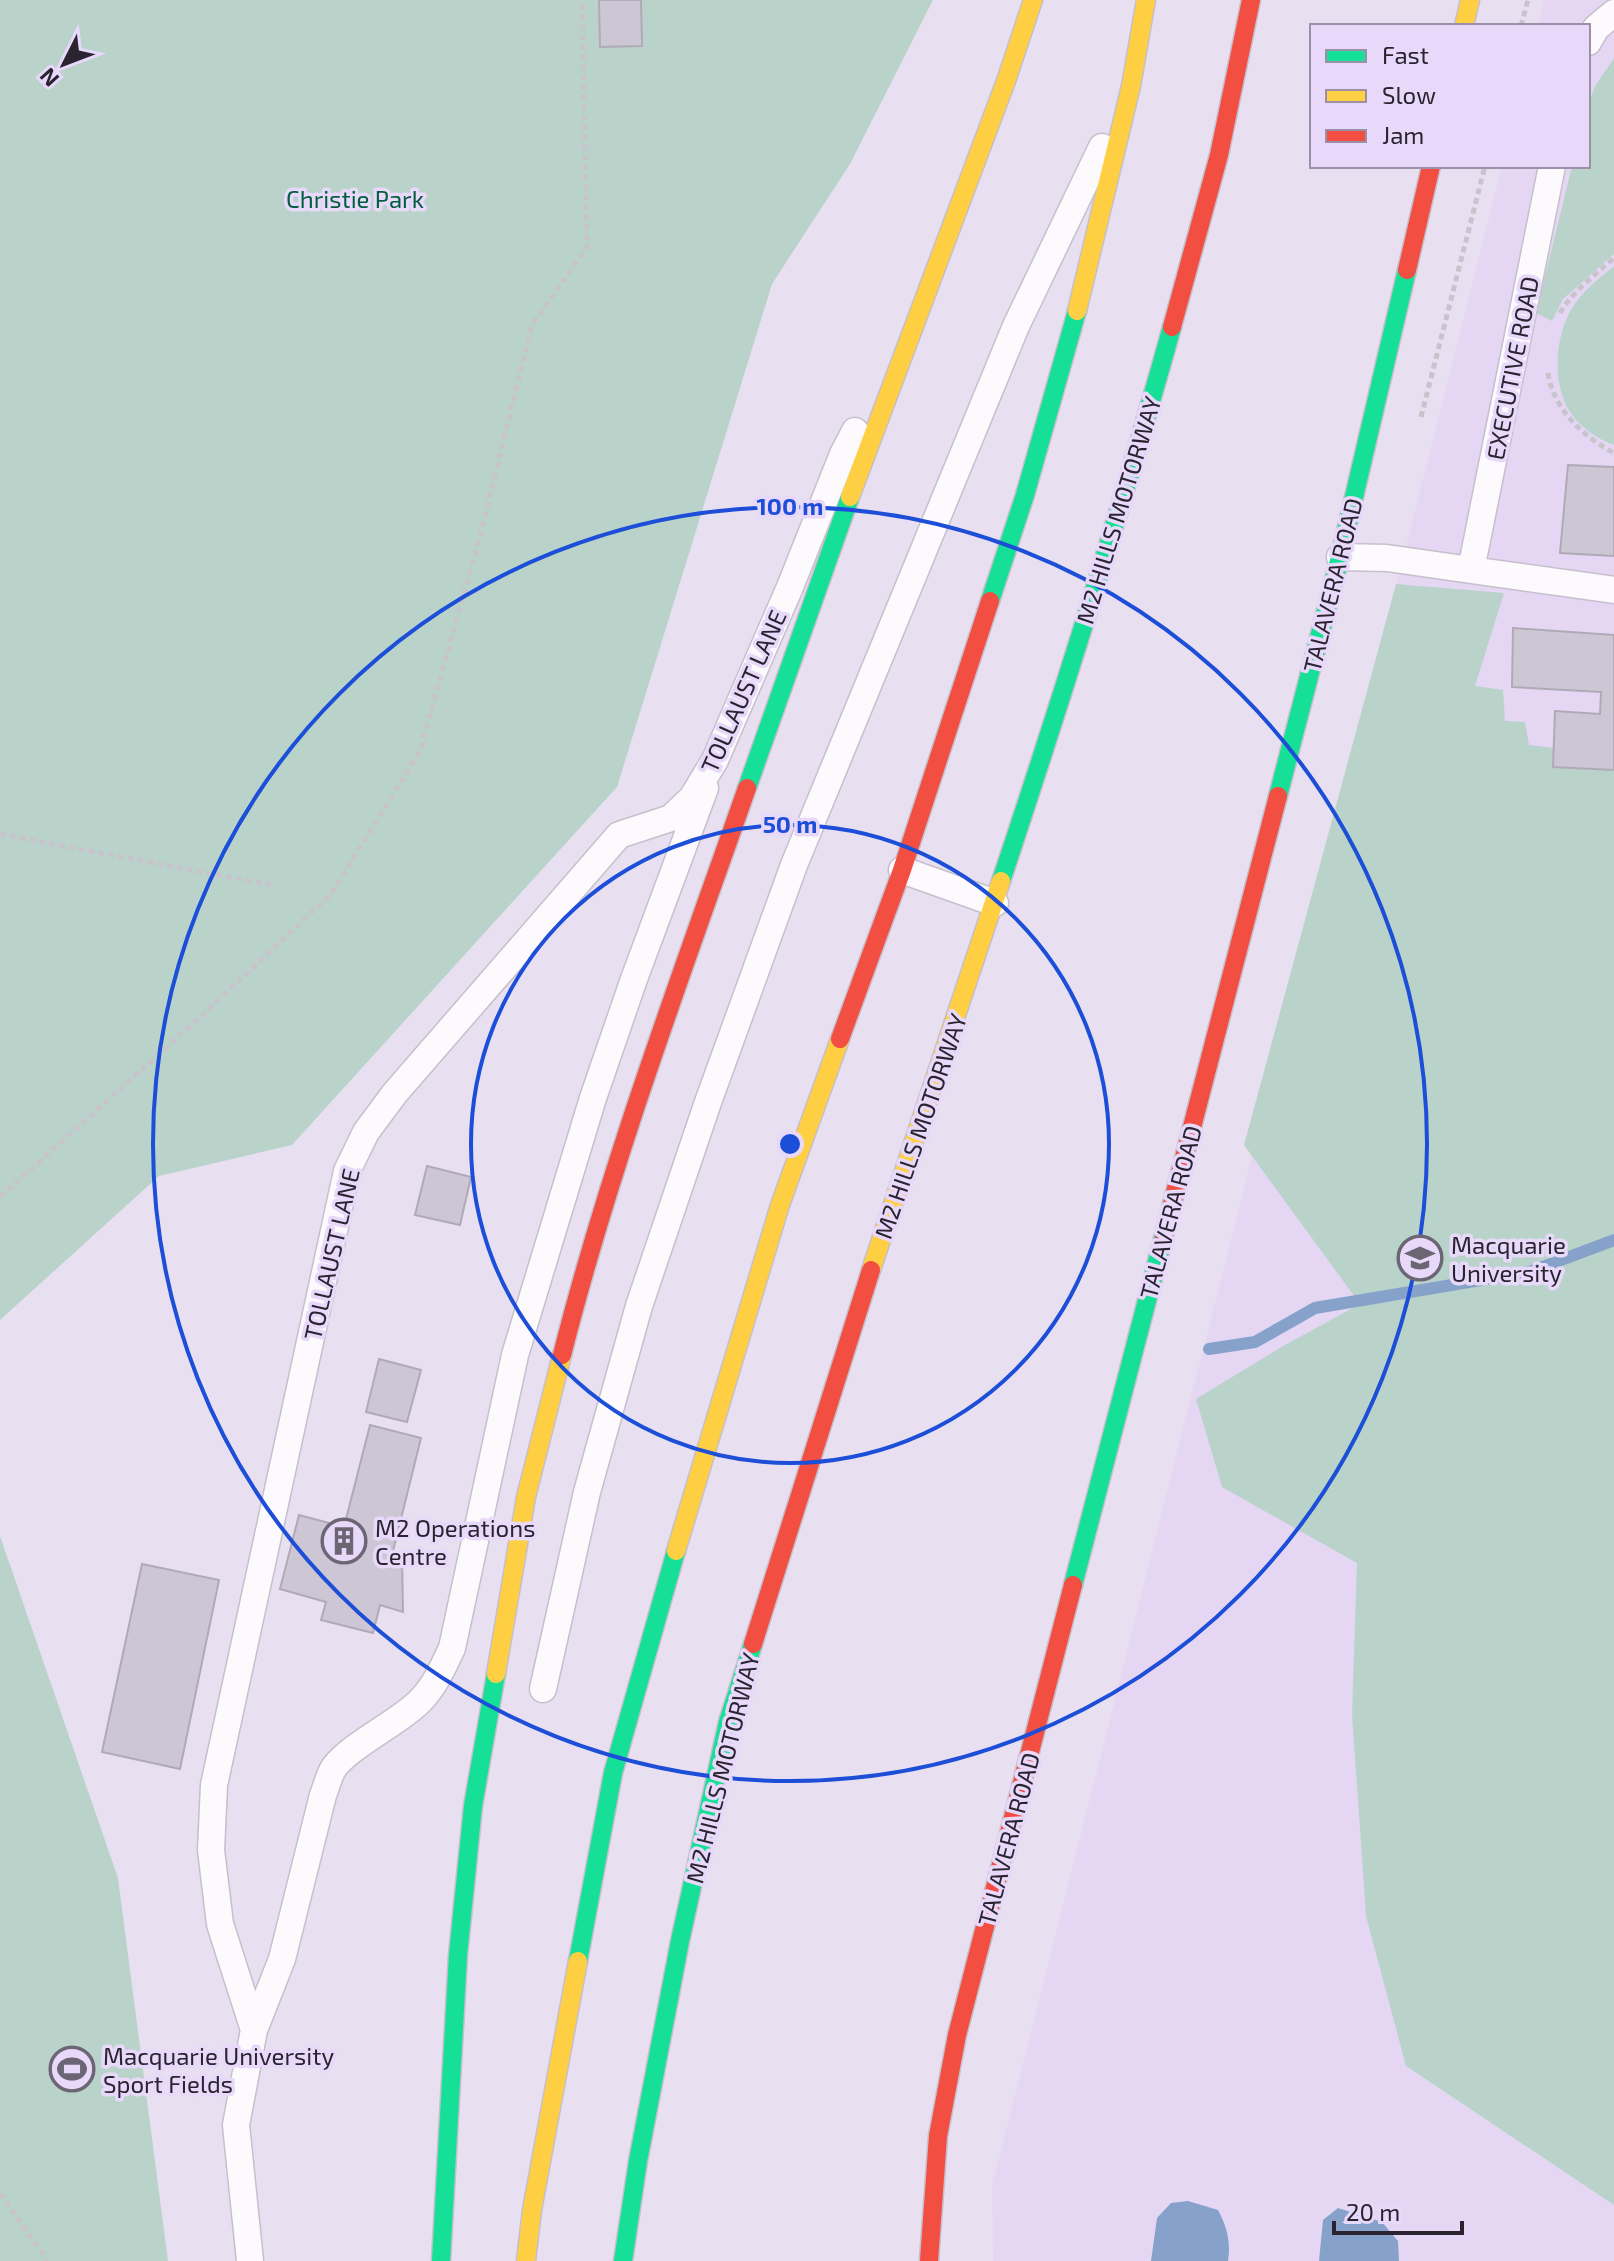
<svg xmlns="http://www.w3.org/2000/svg" width="1614" height="2261" font-family="'Exo 2',sans-serif">
  <rect width="100%" height="100%" fill="#e8e0f1"/>
  <path fill="#e5d7f4" d="M1544,0H1614V2261H993L992,2186L1502,166H1588V26H1538Z"/>
  <path fill="#b9d3cb" d="M0,0H933L850,164L772,284L617,787L292,1145L159,1176L0,1320Z
    M1614,58V254L1563,299L1552,321L1536,313L1572,166H1588V104L1595,86Z
    M1614,266V445C1597,439 1580,427 1570,412C1551,383 1555,333 1574,305C1584,290 1600,277 1614,266Z
    M1396,584L1504,593L1475,686L1503,690L1505,721L1525,722L1529,745L1554,748V767L1614,770V2205L1406,2066L1366,1916L1352,1714L1357,1563L1222,1487L1196,1399L1283,1346L1360,1304L1244,1145Z
    M0,1536L118,1878L168,2261H0Z"/>
  <path fill="#87a2ca" d="M1188,2201L1218,2210C1227,2227 1231,2242 1228,2261H1151L1157,2218L1171,2203Z
    M1338,2208L1382,2222L1398,2241L1399,2261H1319L1323,2220Z"/>
  <g fill="none" stroke-linecap="round" stroke-linejoin="round">
    <path stroke="#87a2ca" stroke-width="12" d="M1209,1349L1255,1342L1315,1308L1529,1272L1614,1240"/>
  </g>
  <path fill="#cdc7d5" stroke="#b0aab7" stroke-width="2" d="M599,0H641L642,46L600,47Z
    M1568,465L1614,467V556L1560,553Z
    M1513,628L1614,635V770L1553,767L1555,711L1600,714L1601,692L1512,687Z
    M427,1166L471,1177L460,1225L415,1215Z
    M379,1359L421,1370L407,1422L366,1412Z
    M370,1425L421,1438L392,1555L402,1556L403,1612L380,1605L373,1633L321,1620L326,1602L280,1589L299,1515L344,1527Z
    M142,1564L219,1580L180,1769L102,1752Z"/>
  <g fill="none" stroke-linecap="round" stroke-linejoin="round">
    <g stroke="#c6bfcc" stroke-width="29">
      <path id="lane" d="M1588,42L1596,28L1614,13
        M1340,557L1387,558L1471,570L1552,166
        M1471,570L1614,590
        M902,870L995,903
        M543,1689L587,1492L639,1306L707,1105L794,865L1016,326L1102,147
        M254,2030L282,1959L323,1795C326,1788 328,1779 332,1771C343,1749 399,1723 420,1701C435,1686 443,1667 452,1648L515,1355L593,1098L634,979L705,788
        M250,2261L236,2125L254,2030L220,1924L211,1850L214,1785L347,1171L366,1132L395,1093L619,835L671,818L692,798L715,760L790,587L843,454L855,431"/>
    </g>
    <g stroke="#c6bfcc" stroke-width="21">
      <path id="fast" d="M990,601L1025,495L1077,311
        M747,788L850,497
        M1278,796L1340,557L1407,270
        M1001,881C1062,698 1120,513 1172,327
        M1073,1585L1164,1235
        M578,1961L613,1773L676,1551
        M441,2261L458,1955L473,1806L496,1674
        M623,2261L638,2161L680,1941L728,1722L753,1644"/>
    </g>
    <g stroke="#c6bfcc" stroke-width="21">
      <path id="slow" d="M1464,26L1470,0
        M1077,311L1131,86L1146,0
        M850,497L1006,81L1033,0
        M871,1270L1001,881
        M676,1551L780,1205L840,1039
        M496,1674L526,1497L562,1355
        M526,2261L532,2210L578,1961"/>
    </g>
    <g stroke="#c6bfcc" stroke-width="21">
      <path id="jam" d="M1407,270L1431,166
        M1172,327L1219,155L1251,0
        M840,1039L902,870L990,601
        M1164,1235L1278,796
        M562,1355C611,1162 681,976 747,788
        M753,1644L871,1270
        M929,2261L938,2136L957,2035L1073,1585"/>
    </g>
    <path stroke="#c8c4cb" stroke-width="5" stroke-dasharray="6 4" stroke-linecap="butt" d="M1521,26L1528,0
      M1560,313C1573,291 1595,275 1614,258
      M1548,373C1553,409 1584,437 1614,453
      M1421,417L1485,166
      M0,834L271,885
      M0,1197L198,1019L331,894L420,751L478,544L532,325L587,247L582,0
      M0,2193L48,2261"/>
    <use href="#lane" stroke="#fcfafd" stroke-width="26"/>
    <use href="#fast" stroke="#16e098" stroke-width="18"/>
    <use href="#slow" stroke="#ffcf43" stroke-width="18"/>
    <use href="#jam" stroke="#f24e42" stroke-width="18"/>
  </g>
  <g fill="none" stroke="#1d4ed8" stroke-width="4">
    <circle cx="790" cy="1144" r="319"/>
    <circle cx="790" cy="1144" r="637"/>
  </g>
  <defs>
    <g id="university-ring" transform="scale(2.3)"><circle r="9.5" fill="#e8d8f9" stroke="#6c6674" stroke-width="1.5"/><path d="M0-5L7-2L0 1L-7-2ZM-4 1L0 2.5L4 1V4Q0 6-4 4Z" fill="#6c6674"/></g>
    <g id="building-ring" transform="scale(2.3)"><circle r="9.5" fill="#e8d8f9" stroke="#6c6674" stroke-width="1.5"/><path d="M-4-6H4V6H1V3H-1V6H-4ZM-2.5-4.3h1.7v1.8h-1.7ZM.8-4.3h1.7v1.8H.8ZM-2.5-1h1.7V.8h-1.7ZM.8-1h1.7V.8H.8Z" fill="#6c6674"/></g>
    <g id="stadium-ring" transform="scale(2.3)"><circle r="9.5" fill="#e8d8f9" stroke="#6c6674" stroke-width="1.5"/><path d="M0-5a6.5 5 0 1 0 0 10a6.5 5 0 1 0 0-10ZM-3.5-1.8h7v3.6h-7Z" fill="#6c6674"/></g>
  </defs>
  <g fill-rule="evenodd">
    <use href="#university-ring" x="1420" y="1258"/>
    <use href="#building-ring" x="344" y="1541"/>
    <use href="#stadium-ring" x="72" y="2069"/>
  </g>
  <g text-anchor="middle" dominant-baseline="central" stroke-width="7" stroke-linejoin="round" paint-order="stroke">
    <g font-size="24" fill="#005e3c" stroke="#e8d8f9">
      <text x="355" y="198">Christie Park</text>
    </g>
    <g font-size="24" fill="#2a2430" stroke="#e8d8f9">
      <text transform="translate(1512 368) rotate(-79)">EXECUTIVE ROAD</text>
      <text transform="translate(1118 510) rotate(-73)">M2 HILLS MOTORWAY</text>
      <text transform="translate(1332 585) rotate(-76)">TALAVERA ROAD</text>
      <text transform="translate(743 691) rotate(-66)">TOLLAUST LANE</text>
      <text transform="translate(920 1126) rotate(-71)">M2 HILLS MOTORWAY</text>
      <text transform="translate(1170 1212) rotate(-75)">TALAVERA ROAD</text>
      <text transform="translate(331 1254) rotate(-77)">TOLLAUST LANE</text>
      <text transform="translate(722 1768) rotate(-76)">M2 HILLS MOTORWAY</text>
      <text transform="translate(1008 1839) rotate(-75)">TALAVERA ROAD</text>
    </g>
    <g font-size="24" fill="#2a2430" stroke="#e8d8f9" text-anchor="start">
      <text x="1451" y="1244">Macquarie<tspan x="1451" dy="28">University</tspan></text>
      <text x="375" y="1527">M2 Operations<tspan x="375" dy="28">Centre</tspan></text>
      <text x="103" y="2055">Macquarie University<tspan x="103" dy="28">Sport Fields</tspan></text>
    </g>
  </g>
  <circle cx="790" cy="1144" r="12" fill="#1d4ed8" stroke="#e8d8f9" stroke-width="4"/>
  <g font-size="24" text-anchor="middle" font-weight="bold" fill="#1d4ed8" stroke="#e8d8f9" stroke-width="7" stroke-linejoin="round" paint-order="stroke">
    <text x="790" y="515">100 m</text>
    <text x="790" y="833">50 m</text>
  </g>
  <rect x="1310" y="24" width="280" height="144" fill="#e8d8f9" stroke="#9c90a9" stroke-width="2"/>
  <rect x="1326" y="50" width="40" height="12" fill="#16e098" stroke="#9c90a9" stroke-width="2"/>
  <text x="1382" y="64" font-size="24" fill="#2a2430">Fast</text>
  <rect x="1326" y="90" width="40" height="12" fill="#ffcf43" stroke="#9c90a9" stroke-width="2"/>
  <text x="1382" y="104" font-size="24" fill="#2a2430">Slow</text>
  <rect x="1326" y="130" width="40" height="12" fill="#f24e42" stroke="#9c90a9" stroke-width="2"/>
  <text x="1382" y="144" font-size="24" fill="#2a2430">Jam</text>
  <g transform="translate(64 64) rotate(228)" stroke="#e8d8f9" stroke-width="6" paint-order="stroke">
  <path d="M0-6L14 30L0 20L-14 30Z" fill="#2a2430"/>
  <text y="-12" font-size="22" font-weight="bold" text-anchor="middle" fill="#2a2430">N</text>
  </g>
  <path d="M1334 2221v12h128v-12" fill="none" stroke="#2a2430" stroke-width="4"/>
  <text x="1346" y="2221" font-size="24" fill="#2a2430" stroke="#e8d8f9" stroke-width="6" paint-order="stroke">20 m</text>
</svg>
